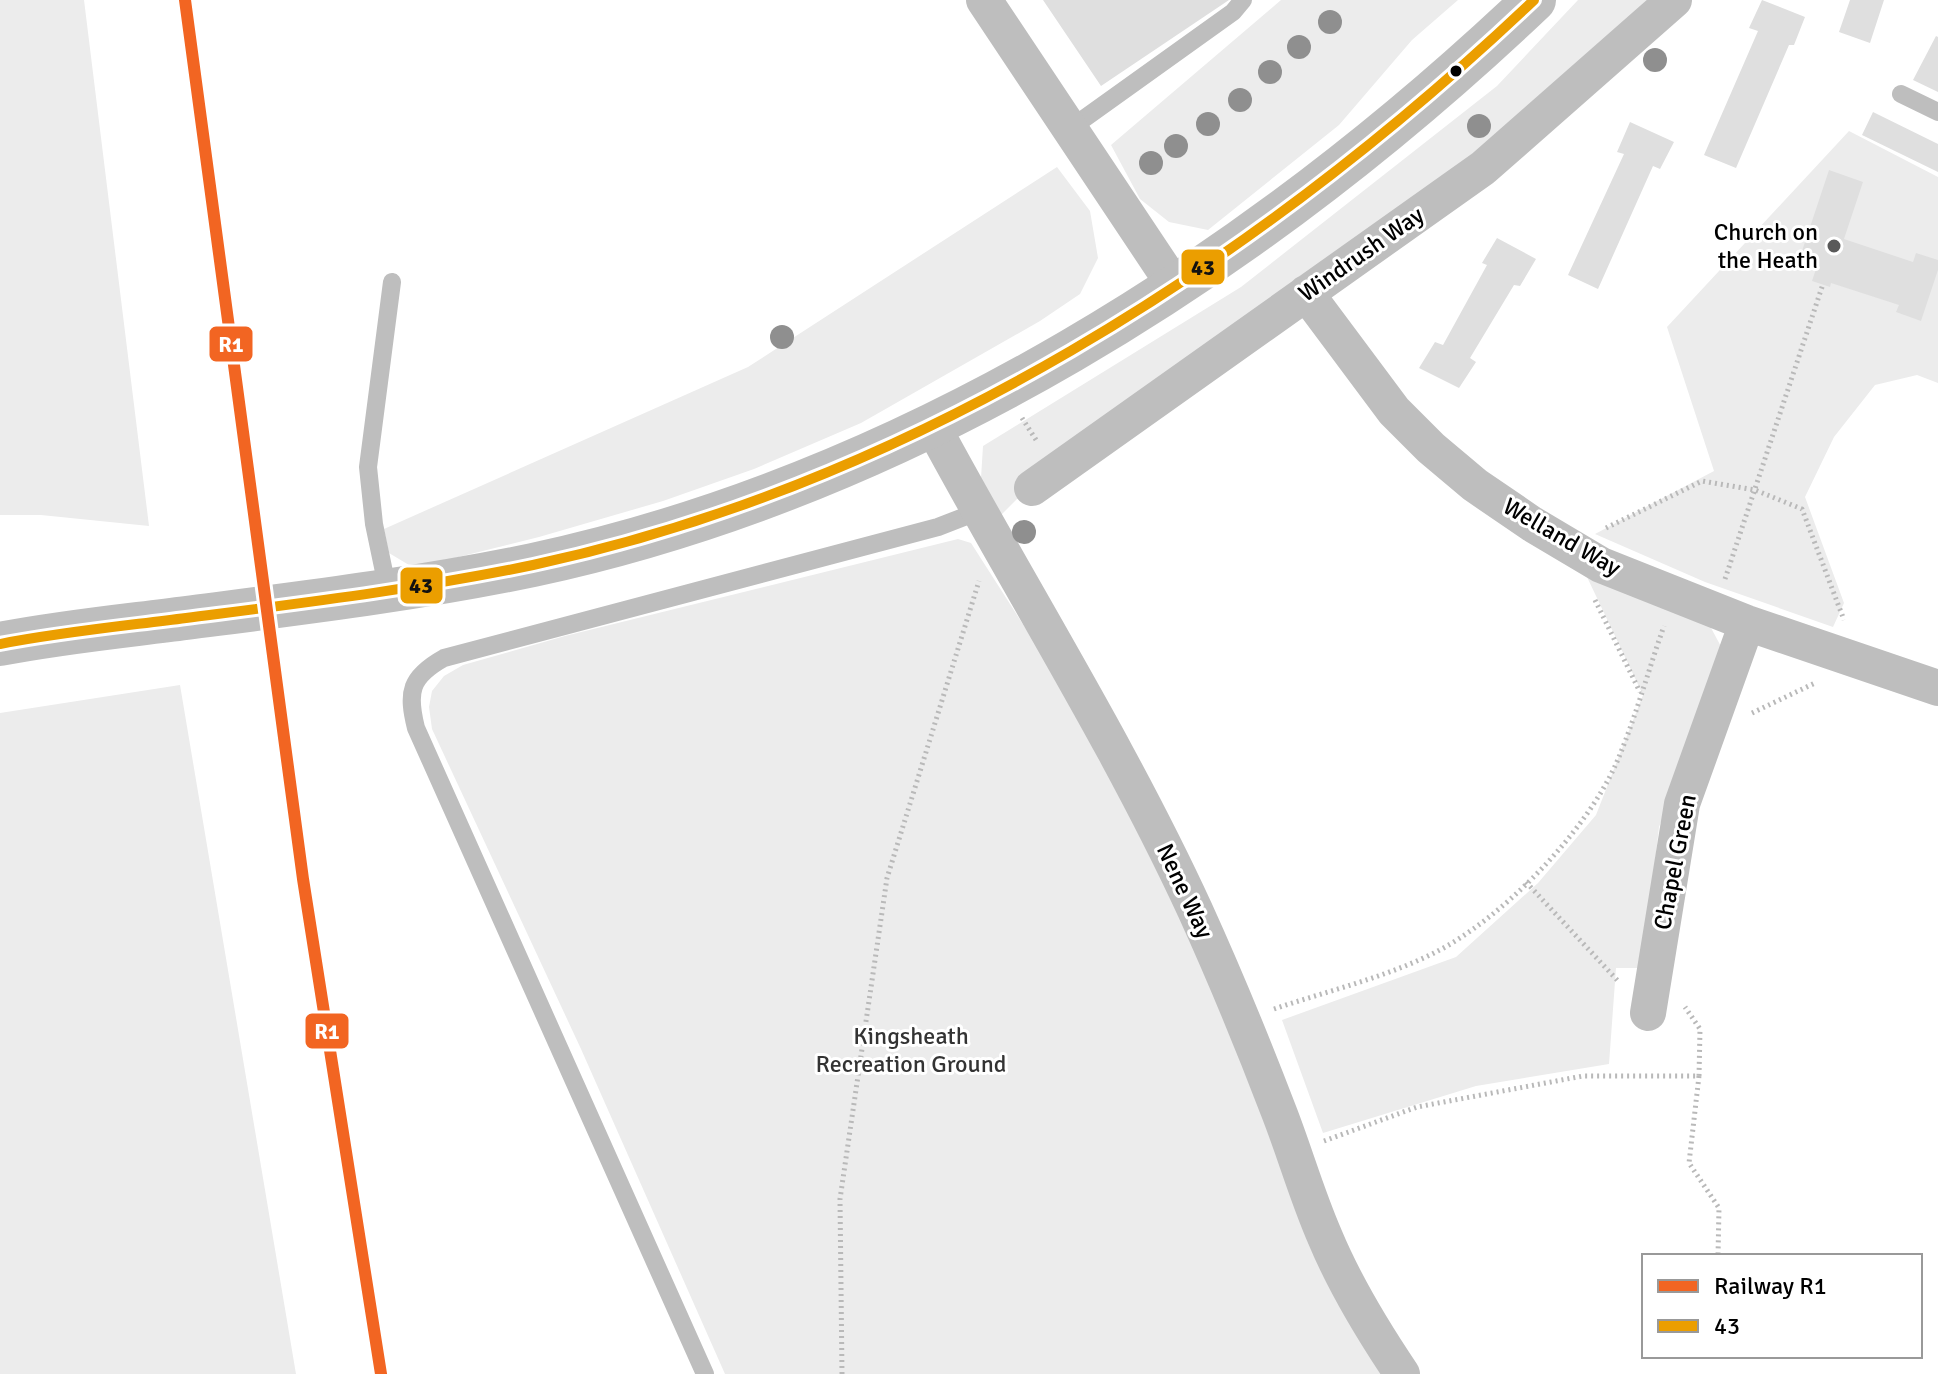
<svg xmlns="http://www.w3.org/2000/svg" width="1938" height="1374" font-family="Signika,sans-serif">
  <rect width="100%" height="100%" fill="#fff"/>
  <path fill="#ececec" d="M0,0H84L149,526L41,515H0Z
    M1281,0H1458L1412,40L1339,125L1208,230L1169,222L1140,199L1111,145Z
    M1578,0H1665L1475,166L1040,476L998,518L981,478L983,446L1241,287L1497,86Z
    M1849,131L1938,177V383L1917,375L1875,385L1834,437L1805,497L1844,603L1833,627L1705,582L1595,534L1714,471L1667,327Z
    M1057,167L1090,211L1098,258L1080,294L1040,321L861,423L754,469L663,501L539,537L414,568L389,553L384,529L748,367Z
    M958,539L971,543L1056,676L1149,849L1385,1374H725L581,1049L432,729L429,707L432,691L444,676L463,665L565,636Z
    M1587,577L1710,626L1725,654L1659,827L1643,968H1616L1609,1064L1476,1086L1323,1133L1282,1020L1456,957L1538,883L1596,815L1643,695Z
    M180,685L296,1374H0V713Z"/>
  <path fill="#dfdfdf" d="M1043,0H1229L1101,86Z
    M1762,0L1805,17L1794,45H1789L1736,168L1704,155L1758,31L1749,28Z
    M1850,0H1884L1870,43L1839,32Z
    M1936,36L1938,37V92L1913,80Z
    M1873,112L1938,144V172L1862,135Z
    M1630,122L1674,142L1660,169L1653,166L1598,289L1568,275L1624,154L1617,152Z
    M1829,170L1863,182L1844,239L1913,262L1916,253L1938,260V270L1921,321L1896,312L1899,305L1831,283L1830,287L1812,281L1816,269L1798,263Z
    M1497,238L1536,259L1520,286L1514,285L1470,358L1476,362L1459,388L1419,368L1435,342L1443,345L1487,265L1482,263Z"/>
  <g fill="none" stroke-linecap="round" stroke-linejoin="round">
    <path stroke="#b9b9b9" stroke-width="5" stroke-dasharray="2 4" stroke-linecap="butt" d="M1022,418L1038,443
      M1606,528L1702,481L1755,490L1802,509L1844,620
      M1725,579L1823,284
      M1595,600L1640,692
      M1752,713L1815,683
      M1526,882L1618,981
      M1274,1009C1327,991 1384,978 1434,953C1502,919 1585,833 1616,764C1635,720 1648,671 1664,626
      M1699,1076L1689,1163L1719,1208L1718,1256
      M1324,1141L1417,1107L1583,1076H1699L1700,1029L1685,1007
      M842,1374L840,1199L887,878L979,581"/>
    <path stroke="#bebebe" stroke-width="18" d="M1901,94L1938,112
      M1071,128L1233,12L1243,0
      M388,591L374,524L368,467L392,282
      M705,1374L416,728C407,692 410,677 444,658L938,527L979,511"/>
    <path stroke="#bebebe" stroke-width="36" d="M984,0L1174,285
      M1306,293L1394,411L1431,448L1475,485L1532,524L1601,565L1747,623L1938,688
      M932,425C1019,587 1118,743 1195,910C1225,976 1253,1044 1279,1112C1295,1153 1307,1196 1325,1237C1345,1285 1373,1331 1402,1374
      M1032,488L1483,168L1674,0
      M1648,1013L1682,804L1747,623"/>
    <path stroke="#bebebe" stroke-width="44" d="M0,644C61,632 124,626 186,618C302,603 418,589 533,565C910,484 1257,263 1534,0"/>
    <g stroke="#fff" stroke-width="16">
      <path id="bus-1" d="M0,644C61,632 124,626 186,618C302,603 418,589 533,565C910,484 1257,263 1534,0"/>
    </g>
    <use href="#bus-1" stroke="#eb9e00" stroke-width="10"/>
    <g stroke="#fff" stroke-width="18">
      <path id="rail-1" d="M185,0L303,879L381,1374"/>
    </g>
    <use href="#rail-1" stroke="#f26522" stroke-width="12"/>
  </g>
  <g fill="#8f8f8f">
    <circle cx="1330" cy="22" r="12"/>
    <circle cx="1299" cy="47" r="12"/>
    <circle cx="1655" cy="60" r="12"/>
    <circle cx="1270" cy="72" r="12"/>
    <circle cx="1240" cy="100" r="12"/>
    <circle cx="1208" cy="124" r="12"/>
    <circle cx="1479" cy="126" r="12"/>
    <circle cx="1176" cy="146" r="12"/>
    <circle cx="1151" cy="163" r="12"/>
    <circle cx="782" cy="337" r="12"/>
    <circle cx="1024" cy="532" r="12"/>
  </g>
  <circle fill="#000" stroke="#fff" stroke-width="3" cx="1456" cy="71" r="7"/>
  <circle fill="#595959" stroke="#fff" stroke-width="3" cx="1834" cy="246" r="8"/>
  <g text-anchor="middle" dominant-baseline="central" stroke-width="6" stroke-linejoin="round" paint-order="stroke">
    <g font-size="24" fill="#000" stroke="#fff" text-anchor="end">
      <text x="1818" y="232">Church on<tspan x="1818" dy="28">the Heath</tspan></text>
    </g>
    <g font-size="24" fill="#000" stroke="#fff">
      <text transform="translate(1361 254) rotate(-35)">Windrush Way</text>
      <text transform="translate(1562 537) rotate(30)">Welland Way</text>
      <text transform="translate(1675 862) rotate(-79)">Chapel Green</text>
      <text transform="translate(1185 891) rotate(65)">Nene Way</text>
    </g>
    <g font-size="24" fill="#333" stroke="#fff">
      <text x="911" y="1036">Kingsheath<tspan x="911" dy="28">Recreation Ground</tspan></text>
    </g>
  </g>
  <g stroke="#fff" stroke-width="3">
    <rect x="1180" y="248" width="46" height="38" rx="8" fill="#eb9e00"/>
    <rect x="208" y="325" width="46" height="38" rx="8" fill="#f26522"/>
    <rect x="399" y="566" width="45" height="39" rx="8" fill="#eb9e00"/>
    <rect x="304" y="1012" width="46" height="38" rx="8" fill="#f26522"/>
  </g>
  <g font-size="22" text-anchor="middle" font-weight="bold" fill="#fff">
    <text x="231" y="352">R1</text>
    <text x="327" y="1039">R1</text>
  </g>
  <g font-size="22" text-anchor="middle" font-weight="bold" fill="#111">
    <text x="1203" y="275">43</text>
    <text x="421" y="593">43</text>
  </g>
  <rect x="1642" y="1254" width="280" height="104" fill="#ffffff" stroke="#999999" stroke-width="2"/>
  <rect x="1658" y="1280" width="40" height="12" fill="#f26522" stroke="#999999" stroke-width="2"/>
  <text x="1714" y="1294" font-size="24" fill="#000000">Railway R1</text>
  <rect x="1658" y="1320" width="40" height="12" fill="#eb9e00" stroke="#999999" stroke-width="2"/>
  <text x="1714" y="1334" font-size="24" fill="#000000">43</text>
</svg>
